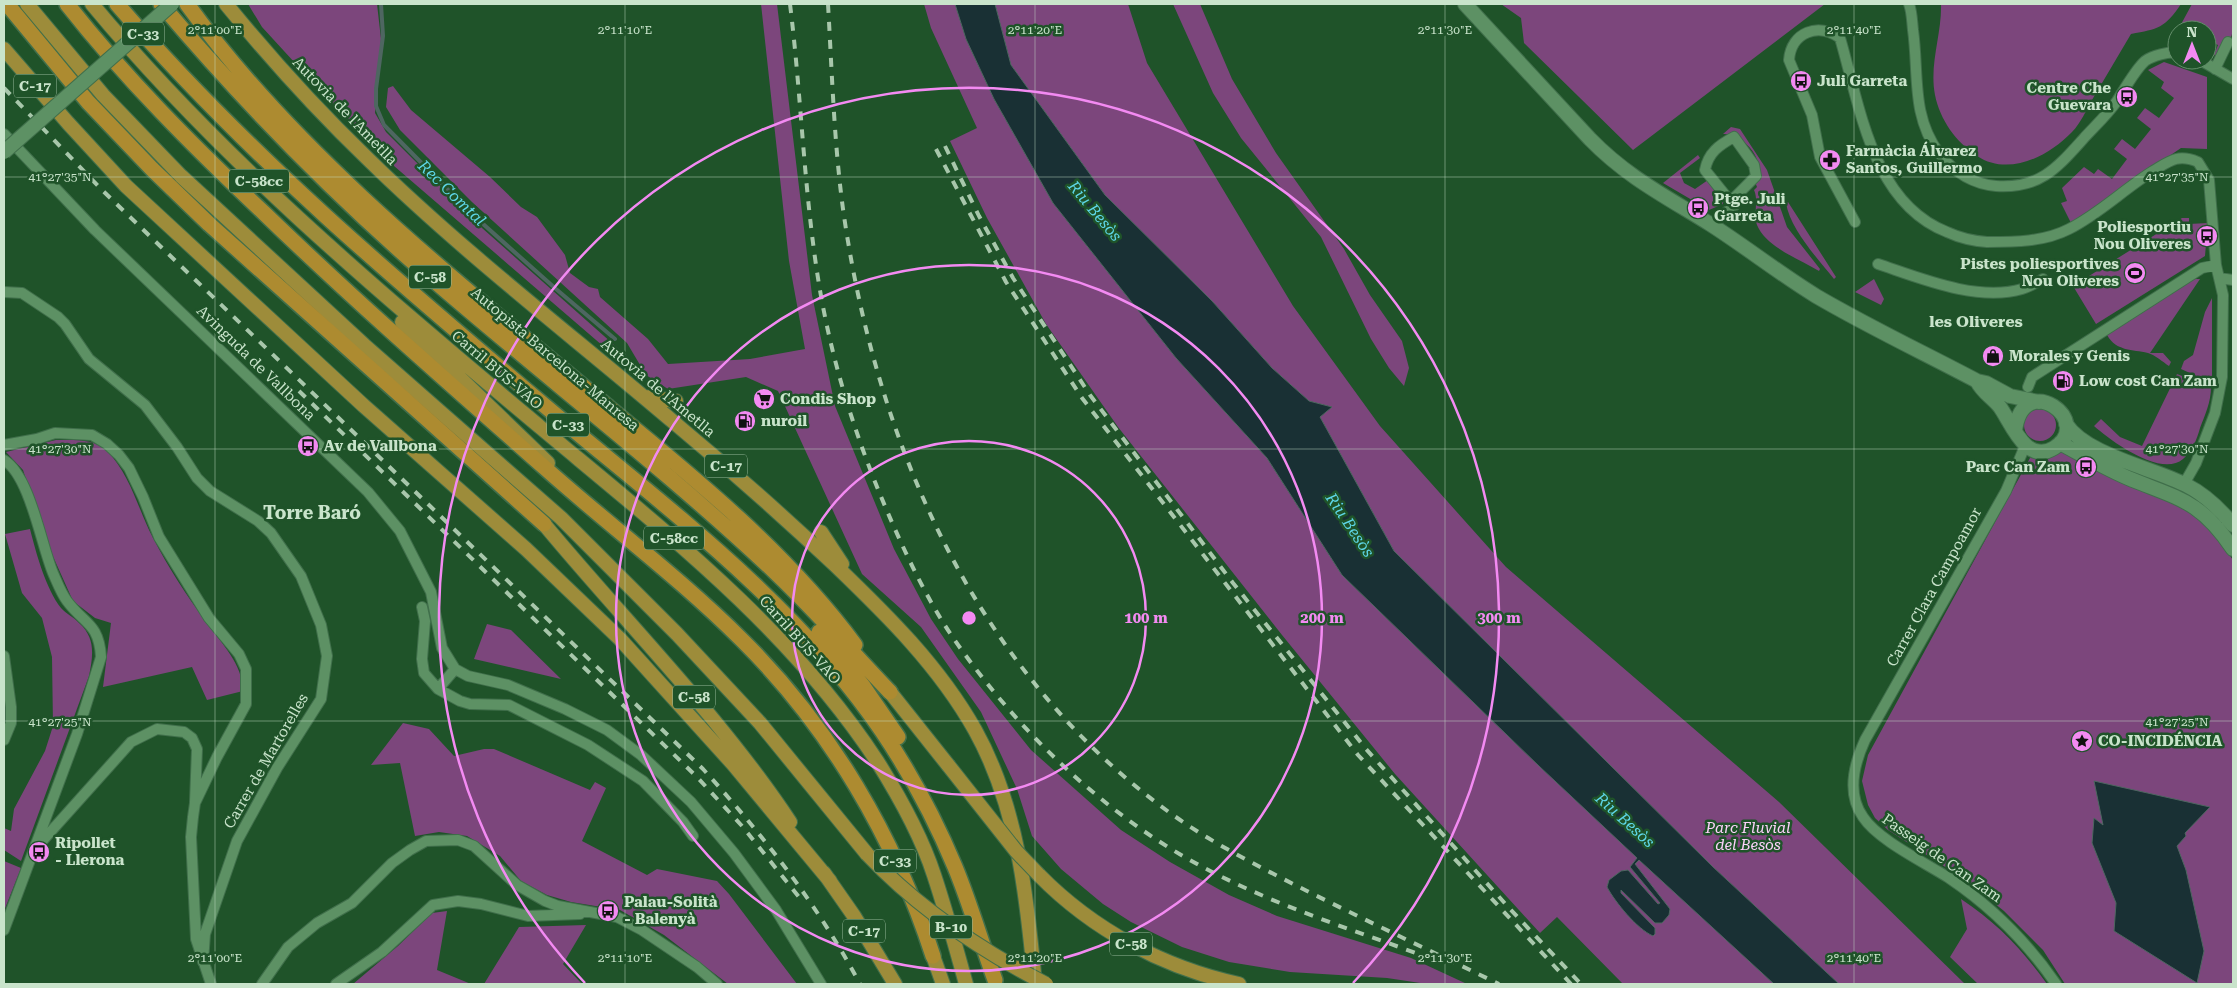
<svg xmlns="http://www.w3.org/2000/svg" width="2237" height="988" font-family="'Roboto Serif',serif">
  <rect width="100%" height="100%" fill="#1f5329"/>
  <path fill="#7c467c" d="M248,4H377L381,39L375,113L386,132L482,228L630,359L639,377L372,147L262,27Z
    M761,4H777L812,295L835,406L894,549L931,619L958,659L1031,750L1121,830L1170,862L1229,895L1277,916L1411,958L1467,984H1427L1387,978L1290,972L1229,962L1182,947L1131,922L1103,904L1061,869L1032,836L1017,789L981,712L921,627L862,574L778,391L746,377L668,389L646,375L627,343L472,202L400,130L386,107L388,88L393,86L411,110L490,177L521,207L537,217L565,255L570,273L589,287L598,289L600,297L648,339L668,364L750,359L805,349L789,261Z
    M924,4H955L966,39L994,99L1053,203L1176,358L1267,458L1342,575L1539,766L1774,984H1623L1557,917L1540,933L1395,774L1282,635L1118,427L1046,324L987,218L950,141L977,128L931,28Z
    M995,4H1128L1147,63L1293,306L1380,426L1506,567L1779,802L1965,984H1839L1713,867L1394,551L1320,417L1332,407L1309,401L1272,368L1212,301L1105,195L1011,65Z
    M1173,4H1200L1232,79L1276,153L1344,249L1370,295L1402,341L1409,368L1404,386L1389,368L1371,339L1321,237L1241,138L1213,93Z
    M1501,4H1825L1633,150L1524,43L1521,18Z
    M1941,4H2181C2165,28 2158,29 2131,34C2118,56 2105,78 2092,100C2086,110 2081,123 2072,132C2049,156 2009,177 1977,156C1956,142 1940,120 1935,95C1929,64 1942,34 1941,4Z
    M2192,4H2233C2233,27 2236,40 2218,57L2214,55L2218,45L2207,40V30H2184L2179,28Z
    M2164,62L2207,77V149L2181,148L2071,223L2061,203L2067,201L2062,188L2084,167L2094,174L2098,169L2112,179L2127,159L2114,149L2122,139L2135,149L2151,129L2137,118L2145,108L2159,118L2174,98L2161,88L2164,82L2148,70Z
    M1731,127L1740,129L1767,170L1787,227L1820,269L1819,271C1799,259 1766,247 1757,225C1753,214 1759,201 1754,190L1757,187L1755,182C1769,163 1744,133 1723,134Z
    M1698,155L1700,158L1680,173L1684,183L1695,189L1708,180L1722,196L1723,204L1709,210L1663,183Z
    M1788,202L1836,277L1834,279C1818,259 1790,229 1786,203Z
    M2182,218H2189V224L2208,223L2207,234L2197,240L2200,244H2206L2205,256L2096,324L2073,286Z
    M1874,279L1884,299L1881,305L1855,292Z
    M2194,279H2200L2150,353H2163L2171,362L2169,366C2163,362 2155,355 2148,353C2132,349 2117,352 2107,335Z
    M2212,298V383L2181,369L2184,361L2193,355L2205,312Z
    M2177,374L2211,387C2211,402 2205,415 2200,428C2197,439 2192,452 2183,459C2161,478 2111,441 2094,426L2101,419L2120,437L2142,446Z
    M2024 425a16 16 0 1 1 32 0a16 16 0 1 1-32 0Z
    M56,440C73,440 94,438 107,451C130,474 138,509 153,538C168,567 187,596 206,622C221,643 243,664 243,691L207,700L192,667L103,687L111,623L95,618L73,601L47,543L23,470L6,452Z
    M2061,451L2180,504L2201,519L2214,533L2233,560V984H2065L2043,950L2004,911L1964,879L1888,830L1875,818L1868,805L1862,781L1868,755L2030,458Z
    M30,529C36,553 46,589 61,608C66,614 74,617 79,623C96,638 93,656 89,676L21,861L4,850V828L11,831L14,809L45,751L53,726L52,657L42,618L22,593L5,534Z
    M487,624L511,630L561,679L474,659Z
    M403,723L429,729L454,756L484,749H494L590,790L595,782L606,788L582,841L647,875L657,869L717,881L729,894L797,984H728L664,935L620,910L571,902L547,895L521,881L500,856L467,836L439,832L415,836L400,763L371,765Z
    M4,861L21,868L4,911Z
    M1961,899C1998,924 2021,948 2047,984H1978L1950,957L1967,929Z
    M447,911L437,970L471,984H353L398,946L432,913Z
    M586,925L563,964L582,984H484L519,927Z"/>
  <path fill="#193034" stroke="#4e6661" d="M955,4H995L1011,65L1105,195L1212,301L1272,368L1309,401L1332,407L1320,417L1394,551L1713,867L1839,984H1774L1639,860L1635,864L1670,909L1669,915L1662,923H1655L1621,890V893L1655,928V934L1653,936C1637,929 1615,902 1607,887L1609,880L1621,871L1628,870L1658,904L1660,903L1630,867L1637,858L1539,766L1342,575L1267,458L1176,358L1053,203L994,99L966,39Z
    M2094,781L2210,807L2185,833L2186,836L2177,846L2186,870L2204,951L2197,983L2114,931L2116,903L2092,843L2094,818L2103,825Z"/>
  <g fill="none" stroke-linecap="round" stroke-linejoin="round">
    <path stroke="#4e6661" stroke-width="4" d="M381,4L383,36L376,89V106L384,125L473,215L556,289L615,339"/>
    <g stroke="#406f4b" stroke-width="12">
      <path id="minor" d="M1909,4C1912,12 1912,21 1913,30C1919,73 1911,116 1939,153C1953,171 1972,184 1996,186C2040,189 2057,168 2084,138C2095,126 2107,115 2117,101C2124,90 2135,70 2145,61C2152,56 2169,51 2177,53
        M2200,60L2233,79
        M2215,69L2228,42
        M4,134L95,230L368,492L400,531L431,592L442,648L455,669L468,676L508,685L565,709L607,730L641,755L691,802L734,853L776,910L821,984
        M1734,137L1754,165L1756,176L1734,198V206L1705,170C1708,153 1719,145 1734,137Z
        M1855,222L1820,157L1812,115L1789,60C1791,32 1819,22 1840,38C1860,106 1872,203 1947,232C1960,238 1972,241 1987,242C2014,242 2044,242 2069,229C2099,214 2124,189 2153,171C2160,167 2168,161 2176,159C2184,157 2191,159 2198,162L2209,180L2216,265L2223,295L2222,377L2215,413L2196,463L2184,484
        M1711,225L1734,206
        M1878,264C1920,278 1977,302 2022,289C2029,287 2036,283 2043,279
        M2219,278L2233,280
        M4,292L22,293L58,317L65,324L89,359L145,405L177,447L197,478L210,491L258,521L271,533L301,576L321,625L327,656L321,699L277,768L237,841L205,934L203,962
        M2028,387L2032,377L2202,268L2216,265
        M4,445L37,439L55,433L92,435L107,444L119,455L129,468L143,497L159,537L209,618L239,654L246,669V704L217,757L195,803L193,817L191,837L196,939L211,984
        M2025,446L2006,491L1865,740C1854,764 1846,793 1863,817C1878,840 1924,862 1949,878C1992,907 2027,942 2056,984
        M4,460C30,476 41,544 53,573C57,582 61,593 67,601C84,624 99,623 101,657L77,734L4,930
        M422,607L425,621L422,659L424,673L438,689L460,701L470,704L509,705L588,745L643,781L683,822L693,836
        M4,656L11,707V723L4,740
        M438,689L455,669
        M36,848L131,742L157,729L184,732L192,738L197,749L195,802
        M262,984L288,947L317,923L352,903L392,863L410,850L426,841L458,840L474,846L517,885L545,901L558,906L617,917L642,930L697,967L717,984
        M336,984L382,952L433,905L458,901L481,904L528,916L580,914"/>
    </g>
    <g stroke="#406f4b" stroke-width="16">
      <path id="tertiary" d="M1465,4L1590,139C1627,177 1665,196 1710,224C1746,247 1780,274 1816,296C1869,327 1924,353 1977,381L1986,383L2010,396L2039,402
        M1977,381C1982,392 1993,398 2000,407C2012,424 2026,465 2054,448C2096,422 2023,368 2015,431
        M2066,424C2086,455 2153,468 2186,485C2204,494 2220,509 2233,525
        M2060,443C2082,455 2105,468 2128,478C2179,499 2200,500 2233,549"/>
    </g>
    <g stroke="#406f4b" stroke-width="16">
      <path id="trunk" d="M27,4L103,95L181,176L364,345L561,518L677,634L760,723L867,854
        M92,4C223,162 383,295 540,427C662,529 789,627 877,761C899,796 921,835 934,875C946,911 956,948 966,984
        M226,4C270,58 317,110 368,159C465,254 574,337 677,425C731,470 784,517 835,565C887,615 939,666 975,730C1018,807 1027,898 1035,984
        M4,49L68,123L126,186L364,406L526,549L620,639L733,764L830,881
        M402,322L548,463
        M645,397L676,401
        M544,524C626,623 719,715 790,822
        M821,532L842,564
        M890,692L948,765
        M824,873L854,916L895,984
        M1039,875C1093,930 1164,968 1239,984
        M933,956L943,984"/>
    </g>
    <g stroke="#406f4b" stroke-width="18">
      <path id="motorway" d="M7,4L88,102L152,169L209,224L544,524
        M67,4C126,79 194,147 264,213C355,301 450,384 545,468C610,526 680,578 742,640C830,727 895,838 933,956
        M117,4C247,155 399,283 551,411C668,509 795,603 882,731C911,774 935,819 955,867C970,903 981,942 995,980
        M161,4C244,102 332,192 430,277C544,376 665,468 775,572C815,610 852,652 890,692
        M187,4C299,159 461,285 607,406C695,478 787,553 855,645
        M819,632L863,686L898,737"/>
    </g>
    <use href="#minor" stroke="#5d9164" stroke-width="10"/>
    <use href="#tertiary" stroke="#5d9164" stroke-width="14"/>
    <use href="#trunk" stroke="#9d8c3a" stroke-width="14"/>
    <use href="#motorway" stroke="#ad8b30" stroke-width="15"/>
    <path stroke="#a8c7ab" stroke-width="4" stroke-dasharray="9 9" stroke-linecap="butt" d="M790,4C802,101 804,200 821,296C837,385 867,470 905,551C921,585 939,619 961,649C1017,727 1087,796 1168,847C1248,897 1339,925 1427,957
      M828,4C832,72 834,142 843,209C876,444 976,674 1173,815C1215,845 1262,868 1307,891C1371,923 1435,953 1499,984
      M4,88L102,190L703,769C763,835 818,905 860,984
      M945,146L979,216L1013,278L1090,395L1233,583L1366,749L1510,909L1581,984
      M936,149L1006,282L1082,398L1358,755L1571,984
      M299,391L697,777L742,826L799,897"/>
    <g stroke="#406f4b" stroke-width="16" stroke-linecap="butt">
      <path id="tertiary-bridge" d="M4,152L172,4"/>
    </g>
    <g stroke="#406f4b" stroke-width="16" stroke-linecap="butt">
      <path id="trunk-bridge" d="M948,765L1016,851L1039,875
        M867,854C918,908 980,950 1046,984"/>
    </g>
    <use href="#tertiary-bridge" stroke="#5d9164" stroke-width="14"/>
    <use href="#trunk-bridge" stroke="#9d8c3a" stroke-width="14"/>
  </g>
  <path fill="none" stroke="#c9e4cb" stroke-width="1" stroke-opacity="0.45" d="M215,4V984M625,4V984M1035,4V984M1445,4V984M1854,4V984M4,177H2233M4,449H2233M4,721H2233"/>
  <g fill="none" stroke="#f38af2" stroke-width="2.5">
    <circle cx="969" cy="618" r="177"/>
    <circle cx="969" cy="618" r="353"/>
    <path d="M585 983A530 530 0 1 1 1353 983"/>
  </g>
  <defs>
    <g id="bus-disc" transform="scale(1.125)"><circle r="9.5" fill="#f38af2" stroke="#1f5329"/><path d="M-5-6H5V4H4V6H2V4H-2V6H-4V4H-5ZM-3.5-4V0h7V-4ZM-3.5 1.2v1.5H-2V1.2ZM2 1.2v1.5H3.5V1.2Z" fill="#111"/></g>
    <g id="pharmacy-disc" transform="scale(1.125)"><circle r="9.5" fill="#f38af2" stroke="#1f5329"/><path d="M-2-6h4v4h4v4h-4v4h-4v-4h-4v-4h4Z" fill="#111"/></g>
    <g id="stadium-disc" transform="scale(1.125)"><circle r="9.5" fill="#f38af2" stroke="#1f5329"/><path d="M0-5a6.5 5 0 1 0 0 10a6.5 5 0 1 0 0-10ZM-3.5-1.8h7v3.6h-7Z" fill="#111"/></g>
    <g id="shop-disc" transform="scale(1.125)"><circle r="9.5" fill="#f38af2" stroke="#1f5329"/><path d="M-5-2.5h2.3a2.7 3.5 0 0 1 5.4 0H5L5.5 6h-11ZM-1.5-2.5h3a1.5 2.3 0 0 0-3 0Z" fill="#111"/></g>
    <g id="fuel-disc" transform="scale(1.125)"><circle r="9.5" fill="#f38af2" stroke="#1f5329"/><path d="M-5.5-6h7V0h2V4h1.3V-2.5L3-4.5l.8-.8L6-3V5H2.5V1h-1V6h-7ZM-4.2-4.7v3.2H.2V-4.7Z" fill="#111"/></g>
    <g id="supermarket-disc" transform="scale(1.125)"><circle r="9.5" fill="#f38af2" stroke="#1f5329"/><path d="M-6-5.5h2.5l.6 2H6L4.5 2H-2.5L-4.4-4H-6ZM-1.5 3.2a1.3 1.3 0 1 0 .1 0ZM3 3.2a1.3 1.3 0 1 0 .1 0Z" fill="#111"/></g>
    <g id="sight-disc" transform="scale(1.125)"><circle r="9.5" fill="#f38af2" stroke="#1f5329"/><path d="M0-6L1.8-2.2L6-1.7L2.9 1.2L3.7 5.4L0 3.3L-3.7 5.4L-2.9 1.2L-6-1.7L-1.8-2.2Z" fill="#111"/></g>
  </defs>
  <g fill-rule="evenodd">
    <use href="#bus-disc" x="1801" y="81"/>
    <use href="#bus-disc" x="2127" y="97"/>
    <use href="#pharmacy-disc" x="1830" y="160"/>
    <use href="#bus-disc" x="1698" y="208"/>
    <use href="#bus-disc" x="2207" y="236"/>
    <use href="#stadium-disc" x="2135" y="273"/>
    <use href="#shop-disc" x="1993" y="356"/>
    <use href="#fuel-disc" x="2063" y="381"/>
    <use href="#supermarket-disc" x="764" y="399"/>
    <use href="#fuel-disc" x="745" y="421"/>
    <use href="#bus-disc" x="308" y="446"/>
    <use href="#bus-disc" x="2086" y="467"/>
    <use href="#sight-disc" x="2082" y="741"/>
    <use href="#bus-disc" x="39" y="852"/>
    <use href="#bus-disc" x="608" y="911"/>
  </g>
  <g text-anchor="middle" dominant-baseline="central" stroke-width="5" stroke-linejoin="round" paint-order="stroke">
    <g fill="#1f5329" stroke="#96b89a" stroke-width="1">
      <rect x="122" y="22.5" width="42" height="23" rx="4"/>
      <rect x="14" y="74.5" width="42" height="23" rx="4"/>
      <rect x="229" y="169.5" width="60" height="23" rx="4"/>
      <rect x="409" y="265.5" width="42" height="23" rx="4"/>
      <rect x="547" y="413.5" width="42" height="23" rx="4"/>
      <rect x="705" y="454.5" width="42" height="23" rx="4"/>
      <rect x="644" y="526.5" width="60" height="23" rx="4"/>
      <rect x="673" y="685.5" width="42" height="23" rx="4"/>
      <rect x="874" y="849.5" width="42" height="23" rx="4"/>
      <rect x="930" y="915.5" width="42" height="23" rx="4"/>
      <rect x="843" y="919.5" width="42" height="23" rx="4"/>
      <rect x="1110" y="932.5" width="42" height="23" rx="4"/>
    </g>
    <g font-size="14" font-weight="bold" fill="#c9e4cb">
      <text x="143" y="34">C-33</text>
      <text x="35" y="86">C-17</text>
      <text x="259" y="181">C-58cc</text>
      <text x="430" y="277">C-58</text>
      <text x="568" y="425">C-33</text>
      <text x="726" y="466">C-17</text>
      <text x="674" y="538">C-58cc</text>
      <text x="694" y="697">C-58</text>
      <text x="895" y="861">C-33</text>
      <text x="951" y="927">B-10</text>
      <text x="864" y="931">C-17</text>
      <text x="1131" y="944">C-58</text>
    </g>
    <g font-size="15" font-weight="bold" fill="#c9e4cb" stroke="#1f5329" text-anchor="start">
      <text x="1817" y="81">Juli Garreta</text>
      <text x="2111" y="88" text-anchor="end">Centre Che<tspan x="2111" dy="17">Guevara</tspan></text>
      <text x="1846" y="151">Farmàcia Álvarez<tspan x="1846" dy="17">Santos, Guillermo</tspan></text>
      <text x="1714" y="199">Ptge. Juli<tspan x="1714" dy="17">Garreta</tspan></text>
      <text x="2191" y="227" text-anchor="end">Poliesportiu<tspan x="2191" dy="17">Nou Oliveres</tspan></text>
      <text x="2119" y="264" text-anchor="end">Pistes poliesportives<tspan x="2119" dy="17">Nou Oliveres</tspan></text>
      <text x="2009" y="356">Morales y Genis</text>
      <text x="2079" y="381">Low cost Can Zam</text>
      <text x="780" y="399">Condis Shop</text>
      <text x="761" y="421">nuroil</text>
      <text x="324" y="446">Av de Vallbona</text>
      <text x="2070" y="467" text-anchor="end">Parc Can Zam</text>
      <text x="2098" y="741">CO-INCIDÉNCIA</text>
      <text x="55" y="843">Ripollet<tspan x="55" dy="17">- Llerona</tspan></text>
      <text x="624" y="902">Palau-Solità<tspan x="624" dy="17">- Balenyà</tspan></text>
    </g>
    <g font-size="15" fill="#c9e4cb" stroke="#1f5329">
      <text transform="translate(345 111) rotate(46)">Autovia de l'Ametlla</text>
      <text transform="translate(555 359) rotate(40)">Autopista Barcelona-Manresa</text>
      <text transform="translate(256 363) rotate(44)">Avinguda de Vallbona</text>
      <text transform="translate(497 370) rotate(40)">Carril BUS-VAO</text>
      <text transform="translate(658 388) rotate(40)">Autovia de l'Ametlla</text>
      <text transform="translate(1934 587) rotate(-61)">Carrer Clara Campoamor</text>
      <text transform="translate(800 640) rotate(48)">Carril BUS-VAO</text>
      <text transform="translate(266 761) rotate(-60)">Carrer de Martorelles</text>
      <text transform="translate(1942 858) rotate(35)">Passeig de Can Zam</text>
    </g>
    <g font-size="15" font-style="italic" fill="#fed2fc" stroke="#1f5329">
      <text x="1748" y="828">Parc Fluvial<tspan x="1748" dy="17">del Besòs</tspan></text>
    </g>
    <g font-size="16" font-style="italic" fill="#5ed6e7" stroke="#1f5329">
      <text transform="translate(452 193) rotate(44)">Rec Comtal</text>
      <text transform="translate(1095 211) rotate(50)">Riu Besòs</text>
      <text transform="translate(1350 525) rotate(56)">Riu Besòs</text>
      <text transform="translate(1625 820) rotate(42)">Riu Besòs</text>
    </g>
    <g font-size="16" font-weight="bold" fill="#c9e4cb" stroke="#1f5329">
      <text x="1976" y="321">les Oliveres</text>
    </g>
    <g font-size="18" font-weight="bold" fill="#c9e4cb" stroke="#1f5329">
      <text x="312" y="512">Torre Baró</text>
    </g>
  </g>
  <g font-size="12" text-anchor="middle" fill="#c9e4cb" stroke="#1f5329" stroke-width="5" stroke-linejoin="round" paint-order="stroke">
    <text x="215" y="34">2°11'00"E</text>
    <text x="625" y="34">2°11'10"E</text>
    <text x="1035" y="34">2°11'20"E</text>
    <text x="1445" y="34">2°11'30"E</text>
    <text x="1854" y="34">2°11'40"E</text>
    <text x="60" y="181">41°27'35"N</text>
    <text x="2177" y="181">41°27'35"N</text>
    <text x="60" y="453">41°27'30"N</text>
    <text x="2177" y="453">41°27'30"N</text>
    <text x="60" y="726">41°27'25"N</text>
    <text x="2177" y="726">41°27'25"N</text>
    <text x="215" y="962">2°11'00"E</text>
    <text x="625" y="962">2°11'10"E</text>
    <text x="1035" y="962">2°11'20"E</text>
    <text x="1445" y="962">2°11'30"E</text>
    <text x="1854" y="962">2°11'40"E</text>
  </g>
  <circle cx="969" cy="618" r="8" fill="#f38af2" stroke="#1f5329" stroke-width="2.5"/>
  <g font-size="15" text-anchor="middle" font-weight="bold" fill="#f38af2" stroke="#1f5329" stroke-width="5" stroke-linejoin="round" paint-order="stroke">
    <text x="1146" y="623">100 m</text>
    <text x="1322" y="623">200 m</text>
    <text x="1499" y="623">300 m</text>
  </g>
  <rect width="2237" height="988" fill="none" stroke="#c9e4cb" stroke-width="10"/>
  <g transform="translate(2192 45)"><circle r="24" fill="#1f5329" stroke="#638d6a"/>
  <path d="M0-4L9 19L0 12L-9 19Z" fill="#f38af2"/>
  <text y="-8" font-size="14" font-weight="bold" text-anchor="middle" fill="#c9e4cb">N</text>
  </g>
</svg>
